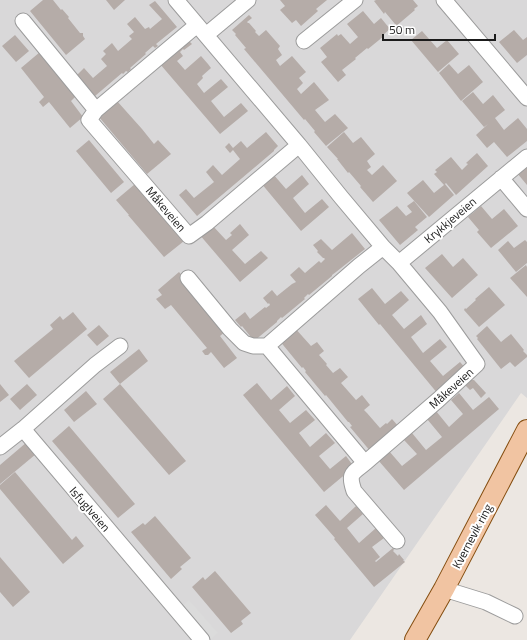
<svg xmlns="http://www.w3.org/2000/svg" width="527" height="640" font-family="'Titillium Web',sans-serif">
  <rect width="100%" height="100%" fill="#ece7e2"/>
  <path fill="#d9d8d9" d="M0,0H527V398L521,393L350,640H0Z"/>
  <path fill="#dbdbdb" d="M189,600L218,633L210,640H208L181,607Z"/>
  <path fill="#b5aca8" d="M43,0H53L61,10L62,9L69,17L68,18L80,33H83V36L85,39L66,55L30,11Z
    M106,0H125L114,10Z
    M280,0H327L316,9L318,11L301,26L296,20L292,23L280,10L285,6Z
    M376,0H413L418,6L414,9L415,10L395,27L394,25L395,24L385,12L384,14L374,1Z
    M155,1L177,27L156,44L158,46L155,48L153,46L145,53L146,54L130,68L131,69L128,72L126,71L123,74L122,73L95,96L77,75L84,68L93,78L107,66L101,59L106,54L103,51L112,43L118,51L132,39L129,36L134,32L127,24L135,17L145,29L149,27L150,29L162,19L149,5Z
    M363,11L374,24L381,18L390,29L383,35L384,36L368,49L367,48L355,58L356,59L342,70L346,75L338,82L321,62L327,57L320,48L337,34L338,36L341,34L350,44L358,37L347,24Z
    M249,15L252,18L247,22L248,23H249L256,31L255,32L259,36L266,30L280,46L278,49L282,55L276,60L280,66L292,56L306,72L299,78L303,83L297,89L301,94L314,82L329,100L315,110L325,122L335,114L348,128L326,146L314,132L315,131L305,119L304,120L244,49L246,48L235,35L236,34L232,30Z
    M514,30L523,40L527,37V55L517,63L499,42Z
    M422,31L437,48L447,40L459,54L438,72L411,40Z
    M15,35L29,51L16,62L2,46Z
    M188,40L192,44L184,50L183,49L180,52L183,56L177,61L185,70L201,56L208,64L211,68L202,76L203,78L197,84L204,93L221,79L228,87L211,101L224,117L241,103L248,111L220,134L160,64Z
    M40,52L76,96L71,101L83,117L70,128L49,102L43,107L39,102L44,97L21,68Z
    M449,64L458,74L469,65L483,82L461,101L439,73Z
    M473,92L483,104L493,95L505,110L495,118L504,130L518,118L527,129V141L507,157L494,142L487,148L476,135L488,124L484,127L462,101Z
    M117,101L142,129L154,144L158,140L171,154L147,174L99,117Z
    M266,132L278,146L274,150V151L197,216L179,195L186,189L194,198L214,182L206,172L213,165L222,175L240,159L233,150L230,153L225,147L229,143L233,148L241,141L247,148Z
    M344,132L353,143L361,137L375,154L367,161L371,167L367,170L372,175L383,165L397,181L373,202L360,187L361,186L349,172L348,173L337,159H338L327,147Z
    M89,140L124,182L111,193L76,151Z
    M477,153L488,166L456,195L446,183L445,184L454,195L429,217L407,193L423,180L434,193L444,185L434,174L437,172L435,170L451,157L462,170L468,164L466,163Z
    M527,164V185L517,173Z
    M273,174L286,189L302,175L309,184L293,198L305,213L322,199L329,207L301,231L261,183Z
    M135,184L184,241L164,257L128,215H129L116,200Z
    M414,201L427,217L415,227L418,230L400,245L379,220L397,206L406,216L412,212L407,206Z
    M481,206L492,219L504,209L518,226L491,248L477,232L479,230L468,217Z
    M211,224L226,240L232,235L230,233L240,224L249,235L232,250L245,264L261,251L268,258L240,282L199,234Z
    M352,233L365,249L336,272L332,275V276L309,295L308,294L304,298L305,299L282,318L281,317L277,321V322L254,341L242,326L241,327L235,320L245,312L250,319L265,307L266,308L270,305L269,303L268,304L263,298L272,290L277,296L292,284L296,282L290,275L299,267L305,273L319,261L321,263L325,259L324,258H323L317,252L318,251L313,245L321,239L332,250Z
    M525,240L527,242V263L516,272L498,250L508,241L514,248Z
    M442,254L453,267L463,258L478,275L452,298L425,268Z
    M526,265L527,267V297L510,278Z
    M179,272L192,287L226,331L220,336L237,358L224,368L211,352L208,355H205L202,351L207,348L171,305L165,309L156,299L162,295L158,290Z
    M489,287L505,305L479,327L464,310L465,308L466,309L476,300L475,299Z
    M372,288L385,304L401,291L409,300L392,315L404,329L421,315L427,324L411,337L423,353L440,339L447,347L430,361L443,376L460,362L467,370L438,394L380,324L379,325L358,299Z
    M73,312L87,329L29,378L14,361L53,329L50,325L60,316L63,320Z
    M99,325L109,336L97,346L87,335Z
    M487,326L501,342L511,334L524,350L523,351L527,355V357L515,367L510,362L501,369L477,339L478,338L476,336Z
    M294,327L311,346L317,342L324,351L319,355L327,364L326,365L333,373L340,368L348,377L341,383L356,400L362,395L370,405L364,410L367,413L380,428L386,423L387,424L392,419L399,427L371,452L350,427L352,426L349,422H348L326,395L325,396L305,372L306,371L303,367L302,368L279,340Z
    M139,349L148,361L120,384L110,372Z
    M469,380H474L486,393L481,398L473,388L470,390L464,384Z
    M257,383L271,400L287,386L295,396L279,410L290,423L306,410L315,420L299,433L310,447L326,433L335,443L319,456L330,469L346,456L354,467L324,492L243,395Z
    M0,384L9,395L0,402Z
    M27,384L37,395L20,410L10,399Z
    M120,384L186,461L169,475L103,399Z
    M86,391L97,404L74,422L64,410Z
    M459,393L473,410L489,397L499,409L404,490L378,460L389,451L402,466L417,454L404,440L412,433L426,450L442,437L427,419L436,411L449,427L463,414L451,400Z
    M69,426L135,504L118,518L52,441Z
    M27,442L36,454L0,484V465Z
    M15,472L72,540L76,536L84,546L63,564L0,489V485Z
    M326,505L340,521L356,506L363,514L347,528L359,543L376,528L384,538L372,547L380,557L375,561L376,562L393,548L394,550L393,551L398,556L399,554L404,560H403L405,562L374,587L334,539L335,538L315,515Z
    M155,516L191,558L180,567L182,569L171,579L131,532L143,523L145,525Z
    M0,557L30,592L13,607L0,592Z
    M215,571L251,613L241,621L243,624L231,633L192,587L203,577L205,580Z"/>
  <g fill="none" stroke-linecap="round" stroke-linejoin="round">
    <g stroke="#9c9c9c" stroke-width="17">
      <path id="minor" d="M176,0L299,145L341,197L383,247L399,263L440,312L477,364L438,400L365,463L267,346L359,266L383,247
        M444,0L527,98
        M23,21L96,110
        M197,25L96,110L89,120L189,236L207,223L299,145
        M206,35L248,0
        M304,41L355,0
        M501,178L527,209
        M399,263L527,157
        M188,278L230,329L244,343L253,346H267
        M23,429L202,640
        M0,447L23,429L95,365L120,346
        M365,463C352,474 348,473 354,491L397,541
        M444,589L486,602L515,616"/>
    </g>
    <g stroke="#844d0f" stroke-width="22">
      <path id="major" d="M415,640L444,589L527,430"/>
    </g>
    <use href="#minor" stroke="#fff" stroke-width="15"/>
    <use href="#major" stroke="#f1c4a2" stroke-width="20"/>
  </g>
  <g text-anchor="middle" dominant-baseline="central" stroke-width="4" stroke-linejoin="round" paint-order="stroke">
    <g font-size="12" fill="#1b1b1b" stroke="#fff">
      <text transform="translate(166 209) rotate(50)">Måkeveien</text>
      <text transform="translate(450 220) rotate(-40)">Krykkjeveien</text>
      <text transform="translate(451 388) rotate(-42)">Måkeveien</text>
      <text transform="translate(90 509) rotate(49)">Isfuglveien</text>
      <text transform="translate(472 536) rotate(-62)">Kvernevik ring</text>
    </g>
  </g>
  <path d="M383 34v6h112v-6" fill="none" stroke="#1b1b1b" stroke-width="2"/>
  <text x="389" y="34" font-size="12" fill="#1b1b1b" stroke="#ffffff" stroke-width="3" paint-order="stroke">50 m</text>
</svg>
